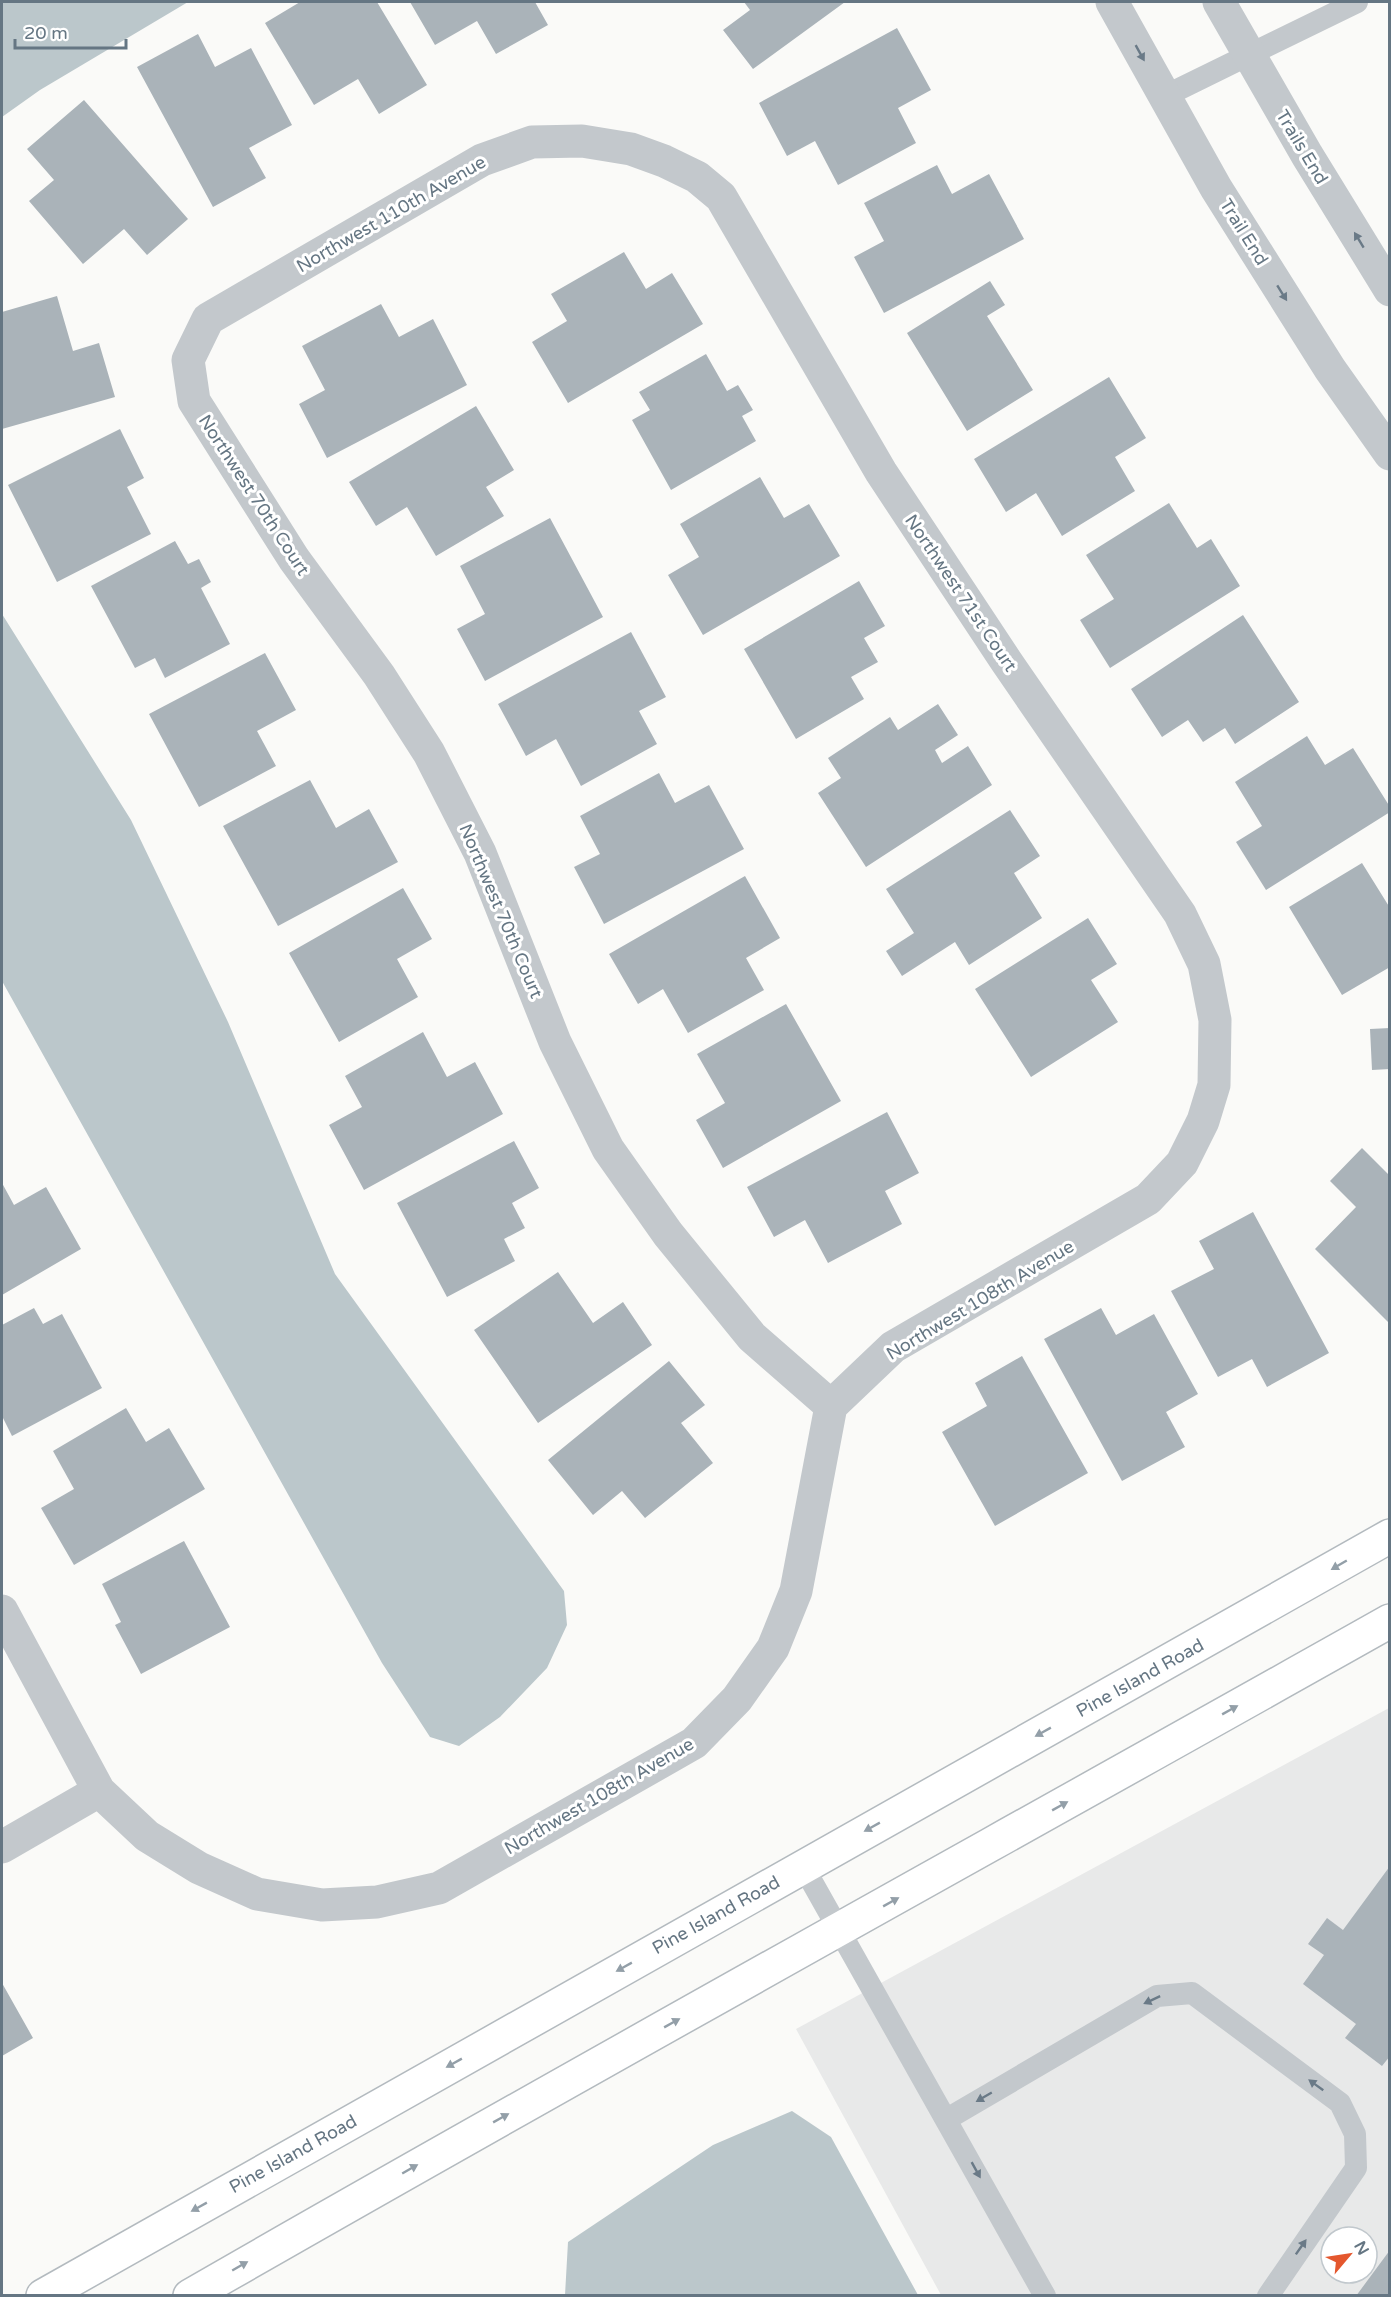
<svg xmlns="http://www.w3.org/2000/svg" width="1391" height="2297" font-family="'Varela Round',sans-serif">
  <rect width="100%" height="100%" fill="#fafaf8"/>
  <!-- built -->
  <path fill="#e8e9e9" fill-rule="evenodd" d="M1389,1708V2295H941L796,2029ZM1331,2237H1367V2273H1331Z"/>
  <!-- water -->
  <path fill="#bbc7cb" d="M2,2H188L40,90L2,117Z
    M2,614L131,820L228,1022L335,1274L564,1591L567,1625L547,1668L500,1717L459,1746L430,1737L382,1663L2,981Z
    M792,2111L831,2137L918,2295H565L568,2242L713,2145Z"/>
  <!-- building -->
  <path fill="#aab3b9" d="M300,2H377L427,85L379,114L358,79L314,105L265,23Z
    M410,2H535L548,25L496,54L477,21L435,45Z
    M744,2H845L753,69L723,30L750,10Z
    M897,28L931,90L898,108L916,143L838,185L815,141L787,156L759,103Z
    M198,34L215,67L251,48L292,125L249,148L266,178L213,207L137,67Z
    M84,100L188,219L147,255L124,229L83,264L29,201L54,180L27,149Z
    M937,165L952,194L989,174L1024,239L884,313L854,257L884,241L864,203Z
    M624,252L646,289L672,273L703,324L568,403L532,342L567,321L551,294Z
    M990,281L1005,305L987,316L1033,390L967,431L907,333Z
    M57,296L73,351L99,343L115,397L2,429V312Z
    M381,304L399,337L433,319L467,385L327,458L299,404L325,390L302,346Z
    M706,354L727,391L738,385L753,410L742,416L756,441L671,490L632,420L650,410L639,392Z
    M1109,377L1146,438L1115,457L1135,491L1062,536L1036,493L1006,512L974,459Z
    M476,406L514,470L486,487L504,516L436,556L407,507L376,526L349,482Z
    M120,429L144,478L127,487L151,534L57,582L8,485Z
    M760,477L784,518L809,504L840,556L703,635L668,575L699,557L680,524Z
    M1169,503L1197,548L1211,539L1240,586L1110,668L1080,620L1114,599L1086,555Z
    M550,518L603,617L485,681L457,629L485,614L460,566Z
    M175,541L188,564L199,559L211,582L201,588L230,644L165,678L155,658L135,668L91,586Z
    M859,581L885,626L864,638L878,662L851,677L864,699L796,739L744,649Z
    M1243,615L1299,702L1235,744L1225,728L1203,742L1188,720L1162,737L1131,689Z
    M631,632L666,697L639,711L657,744L581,786L556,739L526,756L498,704Z
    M265,653L296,710L257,731L276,766L199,807L149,714Z
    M938,704L958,735L935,750L942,763L968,746L992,785L866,867L818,793L841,778L828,758L890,717L898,730Z
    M1307,736L1325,765L1353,748L1390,807V812L1266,890L1236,842L1262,826L1235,782Z
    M659,773L675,803L709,785L744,849L604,924L574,867L600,854L580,816Z
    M310,780L336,828L369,809L398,862L278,926L223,826Z
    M1010,810L1040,856L1014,873L1042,918L969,965L955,942L902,976L886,951L914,933L886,889Z
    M1362,863L1390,908V967L1342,995L1289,907Z
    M745,876L780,938L746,958L764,990L688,1033L663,989L638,1004L609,954Z
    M403,888L432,939L397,959L418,997L339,1042L289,953Z
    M1088,918L1117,964L1091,980L1118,1022L1031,1077L975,989Z
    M786,1004L841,1101L723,1168L696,1120L725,1103L697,1054Z
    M1390,1028V1069L1372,1070L1370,1029Z
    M423,1032L447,1077L475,1062L503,1114L364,1190L329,1125L362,1107L345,1076Z
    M887,1112L919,1173L885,1191L902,1224L828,1263L805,1220L774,1237L747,1187Z
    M514,1141L539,1188L512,1203L525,1228L504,1239L515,1261L447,1297L397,1203Z
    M1362,1148L1390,1176V1320L1388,1322L1315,1249L1356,1207L1330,1181Z
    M2,1183L14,1205L46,1187L81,1249L2,1295Z
    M1253,1212L1329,1353L1267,1387L1252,1359L1218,1377L1171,1291L1214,1269L1199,1241Z
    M558,1272L593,1323L623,1302L652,1345L538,1423L474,1330Z
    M34,1308L43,1324L62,1314L102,1388L12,1436L2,1416V1325Z
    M1101,1308L1116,1335L1154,1314L1198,1394L1166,1412L1185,1447L1122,1481L1044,1339Z
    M1022,1356L1088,1473L995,1526L942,1432L987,1406L975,1383Z
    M669,1361L705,1405L681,1423L713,1463L645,1518L622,1491L593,1515L548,1460Z
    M126,1408L146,1442L169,1428L205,1489L74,1565L41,1508L74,1489L53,1451Z
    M184,1541L230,1627L141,1674L115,1625L121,1622L102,1584Z
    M1390,1866V2056L1382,2066L1345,2038L1356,2024L1303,1984L1324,1955L1308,1944L1327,1918L1343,1930Z
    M2,1983L33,2038L2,2056Z
    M1390,2250V2296H1356Z"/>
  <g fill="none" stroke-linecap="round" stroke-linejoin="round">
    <defs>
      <path id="secondary" d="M43,2296L1390,1536
        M190,2296C588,2067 990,1846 1390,1621"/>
    </defs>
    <!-- secondary casing -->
    <use href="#secondary" stroke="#b3babf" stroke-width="36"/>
    <!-- service -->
    <path stroke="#c3c8cc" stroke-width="22" d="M1165,96L1357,2
      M803,1866L1045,2296
      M947,2119L1157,1996L1192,1993L1340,2103L1355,2134L1356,2168L1268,2296"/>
    <!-- minor -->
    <path stroke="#c3c8cc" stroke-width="33" d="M2,1611L99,1791L147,1836L199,1868L257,1894L322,1905L377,1902L439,1888L694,1743L737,1699L773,1648L796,1591L831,1406L893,1347L1148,1199L1182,1163L1203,1121L1214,1085L1215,1020L1204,964L1180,914L1006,661L881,472L721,197L697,177L664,161L631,149L582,141L532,142L482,160L208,319L188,360L194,401L294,559L379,675L429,753L480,853L555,1042L608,1149L668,1234L752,1337L831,1406
      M2,1847L99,1791"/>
    <!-- tertiary -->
    <path stroke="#c3c8cc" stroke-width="33" d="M1112,2L1216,188L1330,369L1390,454
      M1219,2L1307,155L1390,290"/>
    <!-- secondary -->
    <use href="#secondary" stroke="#fff" stroke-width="33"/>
  </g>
  <!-- one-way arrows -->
  <defs><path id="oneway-solid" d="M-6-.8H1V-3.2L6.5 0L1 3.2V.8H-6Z" transform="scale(1.5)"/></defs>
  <g fill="#6a7a87">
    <use href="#oneway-solid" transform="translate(1140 53) rotate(61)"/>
    <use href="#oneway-solid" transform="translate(1359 240) rotate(-121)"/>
    <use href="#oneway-solid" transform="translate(1282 293) rotate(58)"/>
    <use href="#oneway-solid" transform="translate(1152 2000) rotate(155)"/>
    <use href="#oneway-solid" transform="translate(1316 2085) rotate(-144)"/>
    <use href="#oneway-solid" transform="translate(984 2097) rotate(150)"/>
    <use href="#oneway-solid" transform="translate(976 2170) rotate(61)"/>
    <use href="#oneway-solid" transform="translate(1301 2247) rotate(-55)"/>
  </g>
  <g fill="#939fa8">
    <use href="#oneway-solid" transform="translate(1339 1565) rotate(150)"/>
    <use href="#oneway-solid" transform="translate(1230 1710) rotate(-29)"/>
    <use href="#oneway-solid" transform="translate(1043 1732) rotate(151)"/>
    <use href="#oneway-solid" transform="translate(1060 1806) rotate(-29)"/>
    <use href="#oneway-solid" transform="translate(872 1827) rotate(151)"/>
    <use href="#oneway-solid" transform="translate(891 1902) rotate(-29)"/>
    <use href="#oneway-solid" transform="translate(624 1967) rotate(151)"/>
    <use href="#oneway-solid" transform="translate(672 2023) rotate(-29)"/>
    <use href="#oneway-solid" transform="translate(454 2063) rotate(151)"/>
    <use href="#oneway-solid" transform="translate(501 2118) rotate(-29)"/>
    <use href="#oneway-solid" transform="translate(410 2169) rotate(-30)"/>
    <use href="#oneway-solid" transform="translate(199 2207) rotate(151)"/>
    <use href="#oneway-solid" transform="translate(240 2266) rotate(-30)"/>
  </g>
  <g text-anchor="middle" stroke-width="6" stroke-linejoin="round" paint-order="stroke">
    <!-- street labels -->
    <g font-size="18" fill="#657683" stroke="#fff">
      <text transform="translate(1302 147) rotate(59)" y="6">Trails End</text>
      <text transform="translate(391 214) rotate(-30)" y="6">Northwest 110th Avenue</text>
      <text transform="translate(1244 232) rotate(58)" y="6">Trail End</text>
      <text transform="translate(254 495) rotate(57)" y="6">Northwest 70th Court</text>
      <text transform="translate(961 593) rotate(56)" y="6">Northwest 71st Court</text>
      <text transform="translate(501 911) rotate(67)" y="6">Northwest 70th Court</text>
      <text transform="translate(980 1300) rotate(-31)" y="6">Northwest 108th Avenue</text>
      <text transform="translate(1140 1678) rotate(-29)" y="6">Pine Island Road</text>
      <text transform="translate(599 1796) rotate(-30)" y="6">Northwest 108th Avenue</text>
      <text transform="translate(716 1915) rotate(-29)" y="6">Pine Island Road</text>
      <text transform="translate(293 2154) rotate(-29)" y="6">Pine Island Road</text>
    </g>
  </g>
  <!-- border -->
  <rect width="1391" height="2297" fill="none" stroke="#657683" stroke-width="6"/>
  <!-- north arrow -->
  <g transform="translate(1349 2255) rotate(61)"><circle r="28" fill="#ffffff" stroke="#c1c8cd" stroke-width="1.5"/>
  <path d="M0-4.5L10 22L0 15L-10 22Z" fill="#e4572e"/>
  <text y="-9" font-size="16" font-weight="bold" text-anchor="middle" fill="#657683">N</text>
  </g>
  <!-- scale -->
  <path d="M15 39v9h111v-9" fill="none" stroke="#657683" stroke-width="3"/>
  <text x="24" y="39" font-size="18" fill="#657683" stroke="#ffffff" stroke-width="4.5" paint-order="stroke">20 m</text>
</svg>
